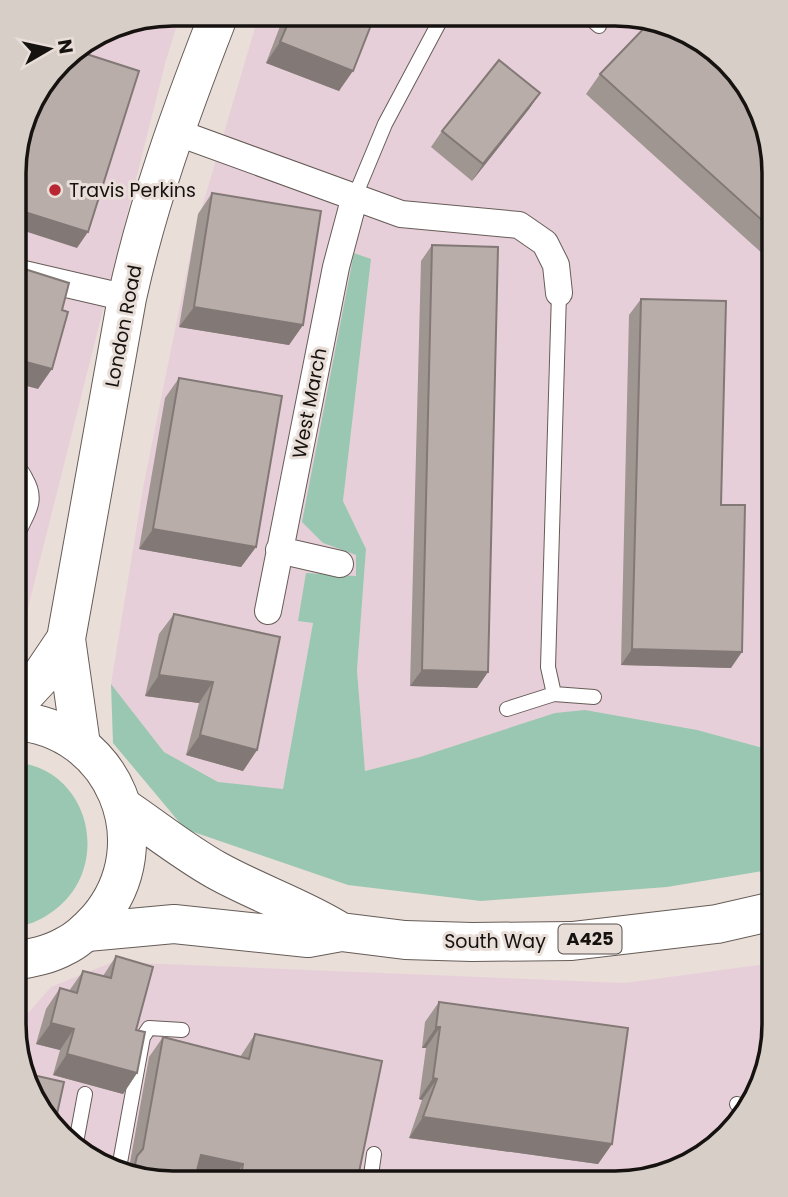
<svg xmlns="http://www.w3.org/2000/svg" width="788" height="1197" font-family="Poppins,sans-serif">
  <rect width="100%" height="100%" fill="#e9ded8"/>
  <!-- industrial -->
  <path fill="#e7cfd9" d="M645,17L712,47L774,173V751L697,730L420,757L365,771L357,670L366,549L343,501L371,260L355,253L303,522L323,543L356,555V577L307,574L298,621L313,623L283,790L218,782L164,752L111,684L143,488L195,231L257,21Z
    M178,22L166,60L15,659V152L69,53L122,23Z
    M113,962L625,983L774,963V1034L741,1120L676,1171L615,1183L152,1182L77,1150L26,1085L15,1028L51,987Z"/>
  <!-- green -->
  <path fill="#9ac7b1" d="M354,253L371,259L343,501L366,549L357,670L365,771L420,757L555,713L585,710L697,730L774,751V869L667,887L481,901L348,885L185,829L113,743L111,684L164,752L218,782L283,789L313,623L298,621L306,573L356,576V555L323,543L302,522Z
    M14,762C93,768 114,873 49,914C39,921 27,926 14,926Z"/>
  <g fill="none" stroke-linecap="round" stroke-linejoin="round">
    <defs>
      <path id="lane" d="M590,18L599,26
        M355,196L385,124L441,19
        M15,544C20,519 42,506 26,479C23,473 22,470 15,467
        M554,694L548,667L559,293
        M507,709L554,694L594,697
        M737,1104L745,1110
        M75,1148L85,1094
        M119,1168L143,1037L149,1028L182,1030
        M370,1182L374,1154"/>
      <path id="street" d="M173,131L401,214L519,225L545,243L556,265L559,293
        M15,272L127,298
        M279,550L340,564
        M268,611L336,267L355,196"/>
      <path id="secondary" d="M15,705L39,679L66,639
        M81,745L66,639L127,298C148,202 181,112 216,22"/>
      <path id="primary" d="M123,807C154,828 184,852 216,870C257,893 301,907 341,932
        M87,932L174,924L308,938L341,932L405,940L472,942L572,941L717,924L774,911"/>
      <path id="highway" d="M14,961C32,958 49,955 65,946C78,940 88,930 98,919C162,844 114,727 14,721"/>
    </defs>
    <!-- lane casing -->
    <use href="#lane" stroke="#665c57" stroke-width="16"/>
    <!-- street casing -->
    <use href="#street" stroke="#665c57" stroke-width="28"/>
    <!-- secondary casing -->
    <use href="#secondary" stroke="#665c57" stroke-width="40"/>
    <!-- primary casing -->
    <use href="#primary" stroke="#665c57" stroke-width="40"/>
    <!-- highway casing -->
    <use href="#highway" stroke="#665c57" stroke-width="40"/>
    <!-- lane -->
    <use href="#lane" stroke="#fff" stroke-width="14"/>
    <!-- street -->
    <use href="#street" stroke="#fff" stroke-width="26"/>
    <!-- secondary -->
    <use href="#secondary" stroke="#fff" stroke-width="38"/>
    <!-- primary -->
    <use href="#primary" stroke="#fff" stroke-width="38"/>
    <!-- highway -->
    <use href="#highway" stroke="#fff" stroke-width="38"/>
  </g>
  <!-- wall -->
  <path fill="#9f9591" d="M373,20L339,91L266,63L282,21Z
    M600,74L774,173V264L586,94Z
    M540,93L529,109L472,181L431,147L442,131Z
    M212,193L303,325L289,345L179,327L198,214Z
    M432,245L488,672L477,688L410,686L421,261Z
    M641,299L721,505L731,668L621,665L629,315Z
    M179,378L256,547L241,567L139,549L165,398Z
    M174,614L257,750L243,771L186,755L199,703L145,696L159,634Z
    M116,956L136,1030L137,1073L123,1094L53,1075L60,1050L36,1044L46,1009L60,988L69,991L83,971L103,976Z
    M439,1002L612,1144L598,1164L409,1138L422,1100L419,1099L426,1048H422L425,1022Z
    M255,1034L357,1182H216L195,1177L152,1182L127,1171L129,1168L149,1057L163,1037L240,1057Z"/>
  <!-- shaded-wall -->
  <path fill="#827976" d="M280,42L353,71L339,91L266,63Z
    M540,93L529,109L472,181L483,164Z
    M15,209L88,232L77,248L15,228Z
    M194,307L303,325L289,345L179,327Z
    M15,359L52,369L38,389L15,383Z
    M153,529L256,547L241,567L139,549Z
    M632,649L742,652L731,668L621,665Z
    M422,670L488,672L477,688L410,686Z
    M159,675L213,682L199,703L145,696Z
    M200,735L257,750L243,771L186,755Z
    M51,1023L74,1029L60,1050L36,1044Z
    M436,1027H440L426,1048H422Z
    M67,1054L137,1073L123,1094L53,1075Z
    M433,1078L437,1079L422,1100L419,1099Z
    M423,1117L612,1144L598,1164L409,1138Z
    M201,1155L243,1164L231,1182H216L187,1176Z
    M132,1173H133L167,1182H152Z"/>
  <!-- building -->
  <path fill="#b9ada9" stroke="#827976" stroke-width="2" d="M373,20L353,71L280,42L289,21Z
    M652,20L712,47L762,112L774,173V231L600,74Z
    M74,50L139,71L88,232L15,209V152L35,94L69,53Z
    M499,60L540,93L483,164L442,131Z
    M212,193L321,211L303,325L194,307Z
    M432,245L498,247L488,672L422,670Z
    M15,266L69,283L62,310L68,312L52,369L15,359Z
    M641,299L726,301L721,505H745L742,652L632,649Z
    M179,378L282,396L256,547L153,529Z
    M174,614L280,637L257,750L200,735L213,682L159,675Z
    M116,956L153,967L136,1030L145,1032L137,1073L67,1054L74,1029L51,1023L60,988L77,993L83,971L111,978Z
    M439,1002L628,1028L612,1144L423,1117L437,1079L433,1078L440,1027H436Z
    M255,1034L382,1061L357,1182H240L243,1164L201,1155L194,1182H167L133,1173L137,1156L143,1149L163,1037L249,1059Z
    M24,1073L64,1082L55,1123L26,1085Z"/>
  <!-- markers -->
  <circle fill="#b82732" stroke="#e9ded8" stroke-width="2.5" cx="55" cy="190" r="7"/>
  <g text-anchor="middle" stroke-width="6" stroke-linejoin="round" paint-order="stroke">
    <!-- shield labels -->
    <rect fill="#e9ded8" stroke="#554f4c" stroke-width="2" x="558.5" y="924.5" width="63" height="29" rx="5"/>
    <g font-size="18" font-weight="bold" fill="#161210">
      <text x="590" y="945">A425</text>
    </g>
    <!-- poi labels -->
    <g font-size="19" fill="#161210" stroke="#e9ded8" text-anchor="start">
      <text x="69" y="197">Travis Perkins</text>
    </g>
    <!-- street labels -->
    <g font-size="19" fill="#161210" stroke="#e9ded8">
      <text transform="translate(123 326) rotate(-79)" y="7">London Road</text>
      <text transform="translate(309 403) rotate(-79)" y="7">West March</text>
      <text x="495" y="948">South Way</text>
    </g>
  </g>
  <!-- crop -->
  <path d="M0 0H788V1197H0ZM173 26H615A147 147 0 0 1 762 173V1024A147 147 0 0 1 615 1171H173A147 147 0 0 1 26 1024V173A147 147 0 0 1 173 26Z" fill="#d8cec8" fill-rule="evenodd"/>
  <path fill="none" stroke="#161210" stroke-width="3.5" d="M173 26H615A147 147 0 0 1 762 173V1024A147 147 0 0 1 615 1171H173A147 147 0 0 1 26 1024V173A147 147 0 0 1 173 26Z"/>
  <!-- north arrow -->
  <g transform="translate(49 49) rotate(81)" stroke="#e9ded8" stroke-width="5" paint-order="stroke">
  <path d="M0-5L12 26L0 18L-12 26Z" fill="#161210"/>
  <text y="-10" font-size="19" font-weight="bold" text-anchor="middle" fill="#161210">N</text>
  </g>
</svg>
